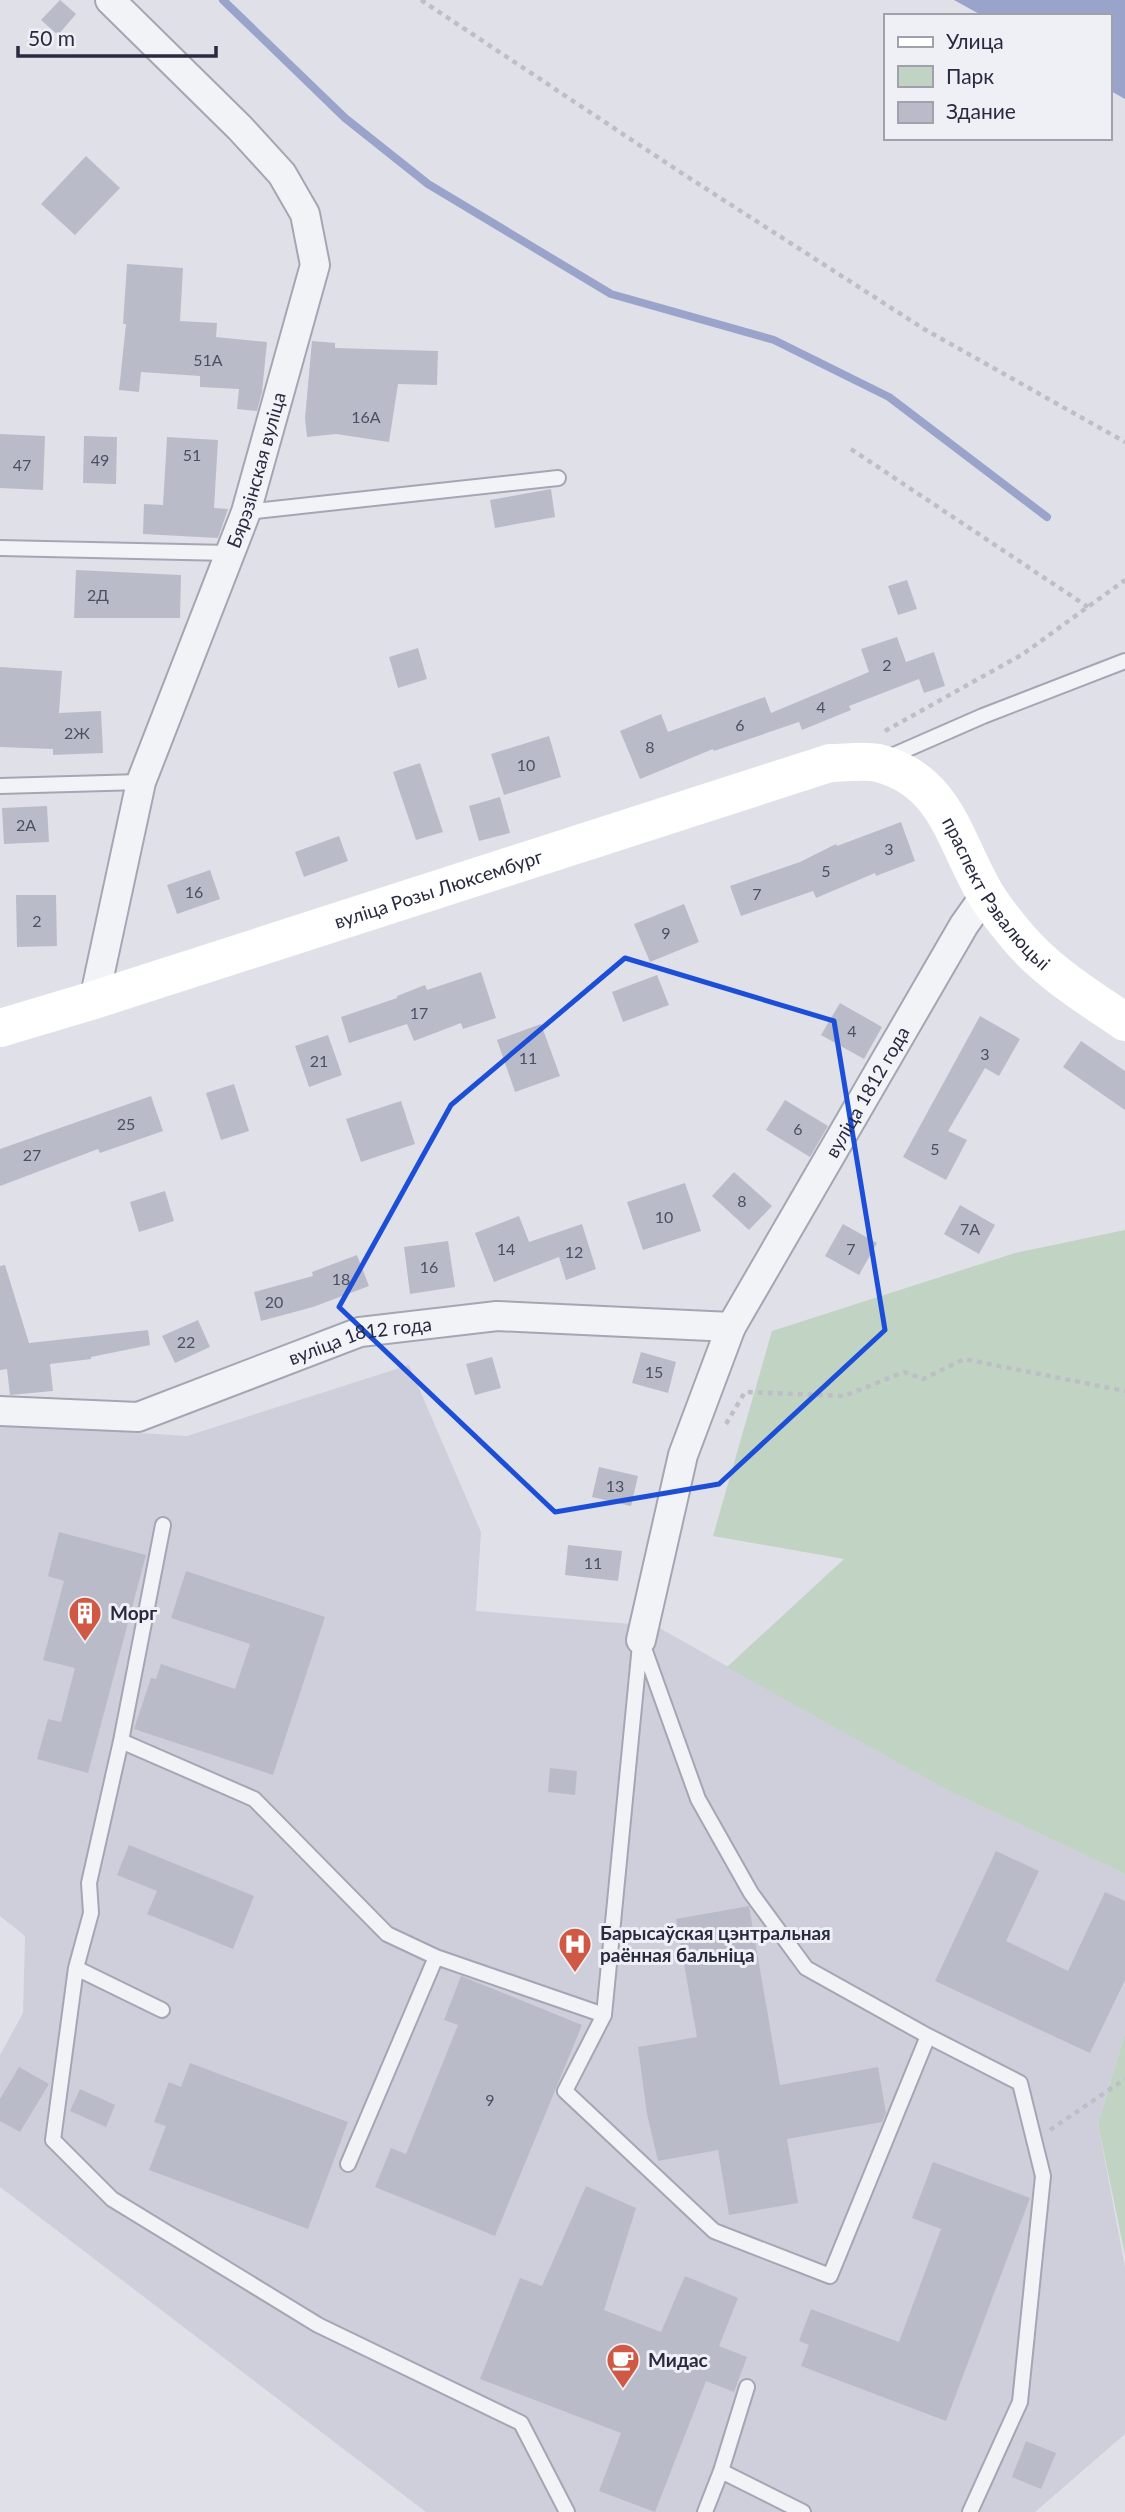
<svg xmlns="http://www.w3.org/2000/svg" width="1125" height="2512" font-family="Lato,sans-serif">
  <rect width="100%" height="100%" fill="#e0e0e9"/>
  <!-- built -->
  <path fill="#cecfdb" d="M409,1365L481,1532L476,1611L656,1626L943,1788L1125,1874V2033L1098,2124L1125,2267V2434L1035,2512H426L0,2187V2055L23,2013L25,1936L0,1916V1424L187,1436Z"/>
  <!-- green -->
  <path fill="#c1d3c2" d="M1125,1230V1874L943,1788L727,1667L844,1559L713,1536L772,1331L1015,1253Z
    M1125,2033V2255L1098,2124Z"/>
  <!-- water -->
  <path fill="#9aa3c9" d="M954,0H1125V99L1109,90V16H983Z"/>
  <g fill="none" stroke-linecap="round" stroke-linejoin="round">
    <!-- stream -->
    <path stroke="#9aa3c9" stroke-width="8" d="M223,0L345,118L428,184L611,294L774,340L889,397L1047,517"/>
  </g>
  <!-- building -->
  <path fill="#babbc9" d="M60,0L76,14L58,35L41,20Z
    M86,156L120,188L75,235L41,204Z
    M127,264L183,268L180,321L217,323L216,337L267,342L262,392L257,411L237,409L239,389L200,387V376L141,372L139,392L119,390L126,324H123Z
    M312,341L335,343V348L438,351L437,385L398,384L389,442L336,434L307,437L305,418Z
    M0,434L45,436L43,490L0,488Z
    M84,436L117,437L116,484L83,483Z
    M167,437L218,440L214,508L228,509L218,538L143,534L144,504L163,505Z
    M551,489L555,517L495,528L490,500Z
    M76,570L181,575L180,618H74Z
    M907,580L917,609L898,615L888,586Z
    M897,637L906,662L934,652L945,686L924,693L919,679L849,706L851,710L802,730L799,722L714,751L713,749L640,779L620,731L661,714L668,732L765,697L771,713L869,672L861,649Z
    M418,648L427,679L398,688L389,657Z
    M0,667L62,671L59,713L101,711L103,753L53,755V749L0,747Z
    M549,736L561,777L504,795L491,754Z
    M420,763L443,832L416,840L393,772Z
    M500,797L510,833L479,841L469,806Z
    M47,806L49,842L4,844L2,808Z
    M901,822L915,861L876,876L875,873L816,898L813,891L741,916L730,886L800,862L836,844L837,846Z
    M339,836L348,861L304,877L295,852Z
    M210,870L220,899L177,914L167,885Z
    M16,895H56L57,946L17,947Z
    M684,904L699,942L650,962L634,924Z
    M481,972L496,1018L463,1029L461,1023L414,1041L407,1024L349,1043L341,1017L397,998V996L425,985L427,990Z
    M657,975L669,1005L623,1022L612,992Z
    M840,1003L882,1027L864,1059L821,1035Z
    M980,1016L1020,1039L999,1076L985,1068L948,1131L967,1140L946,1180L903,1157Z
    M541,1024L560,1076L515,1092L497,1040Z
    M328,1035L342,1075L309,1087L295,1046Z
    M1081,1041L1125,1071V1110L1063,1067Z
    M234,1084L249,1131L221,1140L206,1093Z
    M151,1096L163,1131L100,1153L98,1149L0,1186V1149Z
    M785,1100L828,1126L810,1157L766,1130Z
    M401,1101L415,1144L361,1162L346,1119Z
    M734,1172L772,1206L749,1230L712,1196Z
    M685,1183L701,1231L643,1250L627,1202Z
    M165,1191L174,1221L139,1232L130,1202Z
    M960,1205L995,1225L979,1254L944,1234Z
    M519,1216L529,1242L582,1224L596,1269L566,1280L559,1257L494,1282L475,1233Z
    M843,1224L877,1243L859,1275L825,1256Z
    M448,1241L455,1287L410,1294L404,1247Z
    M357,1255L369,1286L313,1307L261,1321L254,1292L313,1276L312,1272Z
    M5,1265L29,1343L148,1330L150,1345L91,1357V1359L50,1364L53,1391L10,1395L7,1369L0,1370V1266Z
    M198,1320L210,1347L175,1363L162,1336Z
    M641,1352L676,1362L668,1393L632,1383Z
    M492,1357L501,1388L475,1395L466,1364Z
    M599,1467L638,1476L631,1506L592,1497Z
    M59,1532L146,1555L88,1773L37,1759L48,1719L61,1722L75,1668L43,1660L64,1581L48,1576Z
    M568,1545L622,1551L618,1581L565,1575Z
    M186,1571L325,1617L273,1775L134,1729L151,1678L156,1679L161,1664L235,1689L250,1644L171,1618Z
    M550,1768L577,1771L575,1795L548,1792Z
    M129,1845L254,1896L233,1949L147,1914L157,1891L117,1875Z
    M996,1851L1039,1871L1006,1941L1068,1971L1105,1892L1125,1901V1980L1090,2053L935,1981Z
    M749,1906L780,2085L878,2067L886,2113L882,2122L787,2139L798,2203L729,2215L718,2150L658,2161L647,2114L638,2047L697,2037L676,1919Z
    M461,1976L582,2025L495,2236L375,2187L391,2148L406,2154L458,2025L444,2020Z
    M190,2063L348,2122L308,2229L149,2170L166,2126L154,2122L169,2082L181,2087Z
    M19,2067L49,2084L20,2132L0,2121V2099Z
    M80,2089L115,2105L106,2127L70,2111Z
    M933,2162L1030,2198L946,2421L801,2366L809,2345L799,2341L811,2309L899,2342L941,2229L912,2218Z
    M586,2186L636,2208L604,2310L661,2332L685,2276L738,2298L719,2346L747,2357L734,2392L706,2381L655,2512L599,2491L621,2433L480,2379L520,2278L542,2286Z
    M1026,2441L1056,2453L1041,2489L1012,2477Z"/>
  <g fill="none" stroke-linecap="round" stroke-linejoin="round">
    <defs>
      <path id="service" d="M246,512L558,478
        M0,548L229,553
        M887,758L983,716L1125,661
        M0,786L141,782
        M163,1525L121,1741L254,1799L387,1934L436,1957L604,2015
        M641,1640L698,1799L751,1893L806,1968L928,2036L1020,2083L1043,2176L1020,2402L970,2512
        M640,1645L604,2015L565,2091L714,2231L830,2276L928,2036
        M121,1741L89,1883L91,1913L76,1968L53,2140L112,2199L318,2325L521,2423L567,2512
        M76,1968L162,2010
        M348,2164L436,1957
        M747,2387L721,2471L803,2512
        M705,2512L721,2471"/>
      <g id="minor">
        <path id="s1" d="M94,1000L141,782L246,512L315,265L305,214L282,174L240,128L110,0"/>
        <path id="s2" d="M0,1411L138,1417L360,1332L497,1316L731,1327"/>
        <path id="s3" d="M641,1640L683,1455L731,1327L964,925L986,894"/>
      </g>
    </defs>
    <!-- service casing -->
    <use href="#service" stroke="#a5a6b3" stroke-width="18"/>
    <!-- minor casing -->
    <use href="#minor" stroke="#a5a6b3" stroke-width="32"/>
    <!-- path -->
    <path stroke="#bdbfc7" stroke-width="4.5" stroke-dasharray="5 5" stroke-linecap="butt" d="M421,0L680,172L924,329L1125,442
      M851,449L1088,607
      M885,731L1023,654L1125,580
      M726,1424L745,1392L844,1396L904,1372L923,1379L964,1359L1125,1391
      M1050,2130L1125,2079"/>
    <!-- service -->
    <use href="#service" stroke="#f2f3f7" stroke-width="14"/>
    <!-- minor -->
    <use href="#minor" stroke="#f2f3f7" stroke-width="28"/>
    <!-- secondary -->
    <path stroke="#fff" stroke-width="38" id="s4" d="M0,1028L94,1000L830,763C845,763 863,760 878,763C946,780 954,840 985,893C994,908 1006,923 1017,936C1047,972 1087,996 1125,1022"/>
  </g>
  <!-- marked area -->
  <path fill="none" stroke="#1d4ed8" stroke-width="5" stroke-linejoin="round" d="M625,958L834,1021L885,1330L719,1484L555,1512L339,1307L451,1105Z"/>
  <!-- icons -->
  <defs>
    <symbol id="building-pin" viewBox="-11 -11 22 30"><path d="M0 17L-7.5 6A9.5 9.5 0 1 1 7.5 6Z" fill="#cf5944" stroke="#eff0f6"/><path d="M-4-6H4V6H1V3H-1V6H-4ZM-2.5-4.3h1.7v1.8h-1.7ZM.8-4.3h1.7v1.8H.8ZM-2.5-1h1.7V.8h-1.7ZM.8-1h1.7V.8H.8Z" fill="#fff"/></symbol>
    <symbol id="hospital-pin" viewBox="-11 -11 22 30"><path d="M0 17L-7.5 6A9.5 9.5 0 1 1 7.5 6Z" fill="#cf5944" stroke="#eff0f6"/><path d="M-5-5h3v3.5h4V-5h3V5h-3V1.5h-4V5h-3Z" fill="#fff"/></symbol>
    <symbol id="cafe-pin" viewBox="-11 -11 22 30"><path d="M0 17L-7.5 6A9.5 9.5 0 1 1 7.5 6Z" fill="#cf5944" stroke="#eff0f6"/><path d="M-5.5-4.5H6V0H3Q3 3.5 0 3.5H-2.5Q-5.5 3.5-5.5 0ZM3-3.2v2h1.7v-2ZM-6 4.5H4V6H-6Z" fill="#fff"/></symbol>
  </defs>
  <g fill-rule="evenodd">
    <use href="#building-pin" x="66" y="1594" width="38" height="52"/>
    <use href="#hospital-pin" x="556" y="1925" width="38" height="52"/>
    <use href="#cafe-pin" x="604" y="2341" width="38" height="52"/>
  </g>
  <g text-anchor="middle" stroke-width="6" stroke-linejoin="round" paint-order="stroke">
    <!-- number labels -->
    <g font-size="16" fill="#4c4e62">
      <text x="208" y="366">51А</text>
      <text x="366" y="423">16А</text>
      <text x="192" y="461">51</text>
      <text x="100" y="466">49</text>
      <text x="22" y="471">47</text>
      <text x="98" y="601">2Д</text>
      <text x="887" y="671">2</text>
      <text x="821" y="713">4</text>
      <text x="740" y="731">6</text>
      <text x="77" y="739">2Ж</text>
      <text x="650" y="753">8</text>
      <text x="526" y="771">10</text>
      <text x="26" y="831">2А</text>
      <text x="889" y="855">3</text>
      <text x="826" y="877">5</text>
      <text x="194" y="898">16</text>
      <text x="757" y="900">7</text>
      <text x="37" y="927">2</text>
      <text x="666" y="939">9</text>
      <text x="419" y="1019">17</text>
      <text x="852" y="1037">4</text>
      <text x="985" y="1060">3</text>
      <text x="528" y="1064">11</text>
      <text x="319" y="1067">21</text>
      <text x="126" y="1130">25</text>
      <text x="798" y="1135">6</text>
      <text x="935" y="1155">5</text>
      <text x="32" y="1161">27</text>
      <text x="742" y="1207">8</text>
      <text x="664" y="1223">10</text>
      <text x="970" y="1235">7А</text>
      <text x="506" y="1255">14</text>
      <text x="851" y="1255">7</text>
      <text x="574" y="1258">12</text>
      <text x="429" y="1273">16</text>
      <text x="341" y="1285">18</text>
      <text x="274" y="1308">20</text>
      <text x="186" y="1348">22</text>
      <text x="654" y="1378">15</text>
      <text x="615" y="1492">13</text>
      <text x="593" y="1569">11</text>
      <text x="490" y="2106">9</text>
    </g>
    <!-- street labels -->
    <g font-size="19" fill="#282a40" stroke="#eff0f6">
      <text dy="7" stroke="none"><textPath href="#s1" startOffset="556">Бярэзінская вуліца</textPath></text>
      <text dy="7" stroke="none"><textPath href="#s4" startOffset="460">вуліца Розы Люксембург</textPath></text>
      <text dy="7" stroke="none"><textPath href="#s4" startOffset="1101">праспект Рэвалюцыі</textPath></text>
      <text dy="7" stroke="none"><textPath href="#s3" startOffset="598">вуліца 1812 года</textPath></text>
      <text dy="7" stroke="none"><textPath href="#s2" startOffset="374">вуліца 1812 года</textPath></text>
    </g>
    <!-- poi labels -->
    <g font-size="19" font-weight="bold" fill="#282a40" stroke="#eff0f6" text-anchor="start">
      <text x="110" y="1620">Морг</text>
      <text x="600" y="1940">Барысаўская цэнтральная<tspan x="600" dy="22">раённая бальніца</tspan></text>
      <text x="648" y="2367">Мидас</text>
    </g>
  </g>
  <!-- legend -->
  <rect x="884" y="14" width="228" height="126" fill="#eff0f6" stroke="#9fa1ad" stroke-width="2"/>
  <rect x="898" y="37" width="35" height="10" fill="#ffffff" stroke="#9fa1ad" stroke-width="2"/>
  <text x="946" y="49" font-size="21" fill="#282a40">Улица</text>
  <rect x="898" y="66" width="35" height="21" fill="#c1d3c2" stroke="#9fa1ad" stroke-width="2"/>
  <text x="946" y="84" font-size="21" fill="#282a40">Парк</text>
  <rect x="898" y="102" width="35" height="21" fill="#babbc9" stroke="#9fa1ad" stroke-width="2"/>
  <text x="946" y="119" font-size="21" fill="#282a40">Здание</text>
  <!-- scale -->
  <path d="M18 46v10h198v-10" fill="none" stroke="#282a40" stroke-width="3.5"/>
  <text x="28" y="46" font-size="21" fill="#282a40" stroke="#eff0f6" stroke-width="5" paint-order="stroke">50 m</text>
</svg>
